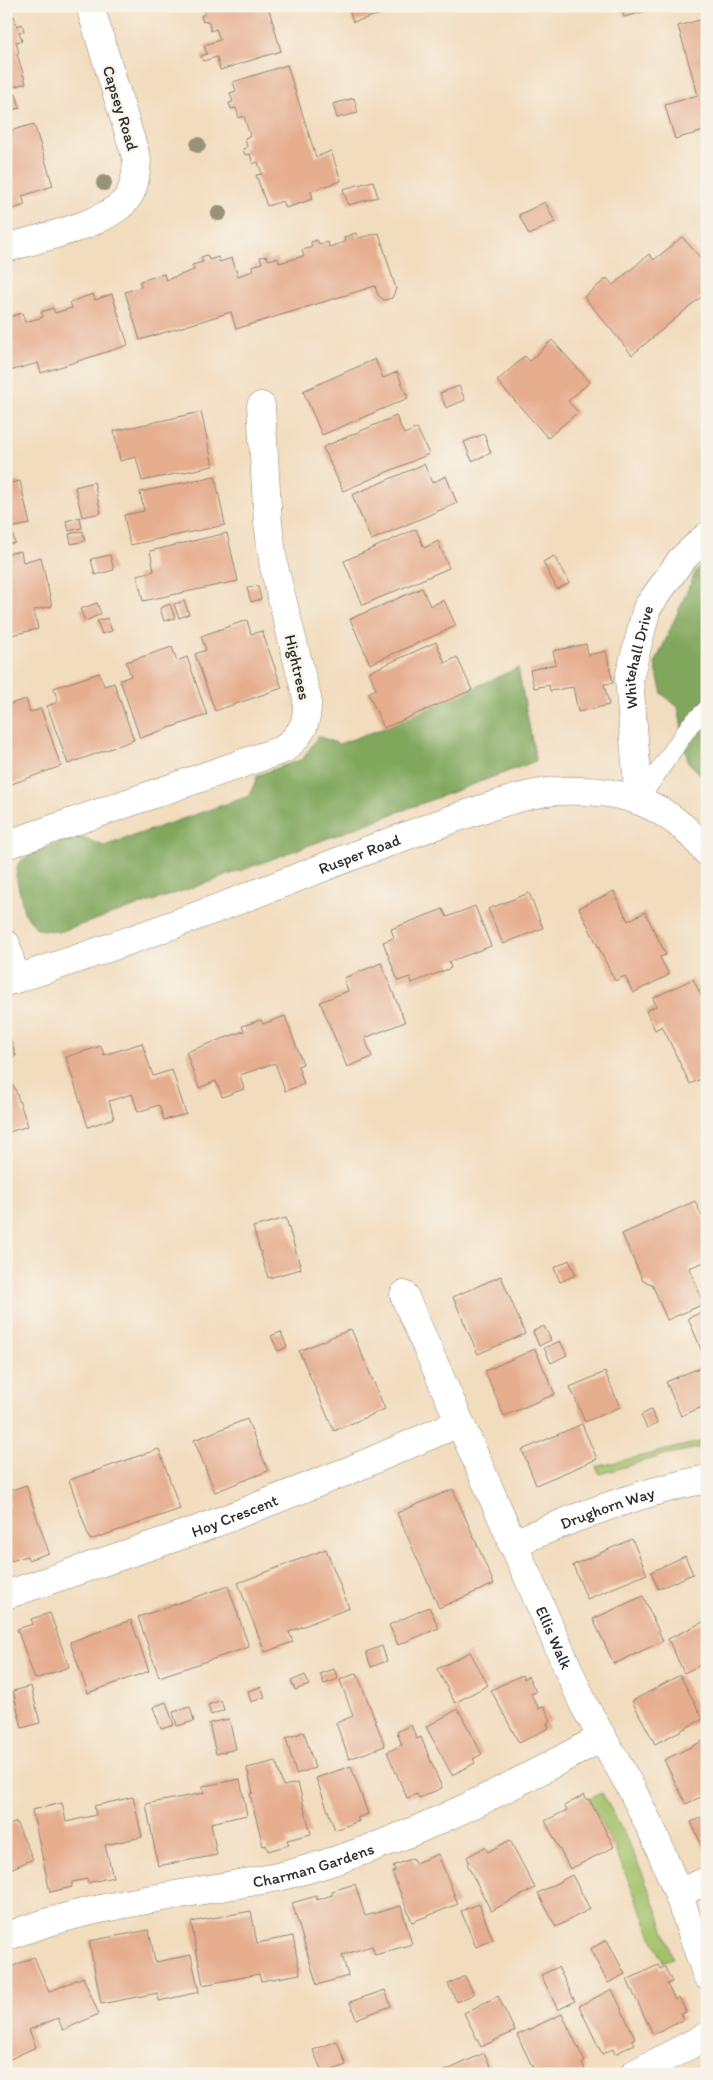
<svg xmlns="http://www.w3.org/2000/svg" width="713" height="2080" font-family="Itim,sans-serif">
  <rect width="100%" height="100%" fill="#f7f3e8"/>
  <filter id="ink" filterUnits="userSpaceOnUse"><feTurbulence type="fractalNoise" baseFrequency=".02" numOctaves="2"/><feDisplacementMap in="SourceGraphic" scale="10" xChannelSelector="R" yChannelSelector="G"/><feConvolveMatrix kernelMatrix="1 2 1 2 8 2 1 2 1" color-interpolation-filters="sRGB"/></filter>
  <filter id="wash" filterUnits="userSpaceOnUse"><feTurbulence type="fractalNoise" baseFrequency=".0096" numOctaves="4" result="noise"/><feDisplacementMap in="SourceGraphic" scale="20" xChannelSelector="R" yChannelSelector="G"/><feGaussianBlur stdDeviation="1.12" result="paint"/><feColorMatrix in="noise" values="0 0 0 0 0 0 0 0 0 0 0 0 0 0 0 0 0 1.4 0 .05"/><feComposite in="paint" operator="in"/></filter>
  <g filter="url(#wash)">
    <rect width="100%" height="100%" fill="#f2dcbe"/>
    <!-- green -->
    <path fill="#a2c169" stroke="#66764a" d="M707,1440V1446L664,1455L600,1474L596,1467Z
      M602,1793C632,1845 656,1900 673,1958L663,1962L614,1847L589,1799Z"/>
    <!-- forest -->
    <path fill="#81a75d" stroke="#566944" d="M707,559V781L688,762L678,707L662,694L655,664L696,571Z
      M518,668L536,761L210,882L59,932L37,929L24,912L16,876L18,864L31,853L79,836L104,846L249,796L258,775L303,759L318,736L339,744L384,728Z"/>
    <g id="blocks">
      <!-- building -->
      <path fill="#e6ad8f" d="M203,6H268L281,51L220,70L217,57L203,61L201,56L207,54L204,45L220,40L216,29L211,31L208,21L203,22L201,16L205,14Z
        M348,6H383L385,13L353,22Z
        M621,6H660L661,7L624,17Z
        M6,13L8,17L14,16L17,26L22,24L24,31L19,32L22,41L16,42L19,53L17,54L26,83L6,89Z
        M707,18V130L675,139L665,105L698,95L678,26Z
        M287,65L316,157L331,151L341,181L311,191L313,199L286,208L283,201L267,206L256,175L262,174L258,162L253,164L250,154L245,155L243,149L247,147L245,138L250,136L244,116L239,118L236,108L231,109L229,103L233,102L230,93L236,91L233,82Z
        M16,94L20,108L6,112V97Z
        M354,98L358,113L337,118L333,104Z
        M34,124L53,186L22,196L25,205L13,209L12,203L6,204V132Z
        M373,181L378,197L348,205L343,189Z
        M545,202L555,222L529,235L519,215Z
        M356,233L358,238L379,233L396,289L392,298L384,300L378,295L375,286L236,329L231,312L140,340L125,292L141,287L140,281L164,274L166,280L194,270L192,265L203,262L201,257L207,255L209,260L218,257L219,262L232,258L238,276L253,271L252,266L262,263L260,257L267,256L268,260L278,258L279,263L304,256L302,250L312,247L311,242L317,240L319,244L328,242L329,247L345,242L344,237Z
        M682,237L707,265V292L632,355L584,297L607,278L613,285L649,254L654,260Z
        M93,294L95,300L112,294L128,345L41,373L38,363L6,372V318L22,313L25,322L43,317L41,312L53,308L55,313L72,308L70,302Z
        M552,340L590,382L568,401L578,412L548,438L497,381L525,356L530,361Z
        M375,359L383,378L397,372L408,398L322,435L303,391Z
        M459,386L465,400L446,408L440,393Z
        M201,412L213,466L142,481L136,457L120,461L114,431Z
        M396,416L404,434L417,428L429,454L343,491L323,447Z
        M484,434L491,453L472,461L464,442Z
        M424,464L432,483L446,476L457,503L371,540L352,495Z
        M215,476L225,525L130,545L124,515L144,511L140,492Z
        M20,481L30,524L11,528L15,543L6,545V484Z
        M94,482L101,513L82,517L75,487Z
        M80,517L82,528L69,531L66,521Z
        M416,529L424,548L438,541L449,568L363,605L344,561Z
        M83,531L85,541L71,544L69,534Z
        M227,533L238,581L143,601L137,575L154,571L150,551Z
        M21,551L23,562L41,557L52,606L34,610L38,629L6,636V554Z
        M110,555L114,570L95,575L91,559Z
        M554,556L569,583L557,589L543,562Z
        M258,586L261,599L251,602L247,588Z
        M422,588L430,606L444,600L456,626L370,664L350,619Z
        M184,601L189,614L179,618L174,604Z
        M97,603L101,614L85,621L80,609Z
        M170,604L175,618L164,621L160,608Z
        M107,618L112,631L102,634L97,621Z
        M247,620L251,634L262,631L282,688L215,711L195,654L206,650L201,636Z
        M436,642L445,663L457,657L472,690L384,728L368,693L376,689L369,672Z
        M586,644L588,655L606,651L613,683L604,684L609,705L578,712L573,687L550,691L549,685L534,688L530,670L556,664L553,651Z
        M172,647L177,661L187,657L207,715L140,738L120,680L131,676L126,662Z
        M99,673L104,686L114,683L134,740L68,764L47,706L58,702L54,688Z
        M26,699L30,712L41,709L61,766L6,786V705Z
        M614,891L628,921L645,912L666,955L660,957L669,975L633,993L625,976L615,981L579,908Z
        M529,893L543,928L503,944L488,909Z
        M475,906L491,946L449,962L451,968L412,983L410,977L398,981L383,942L394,938L391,929L443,909L447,917Z
        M381,963L405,1022L365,1038L372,1057L347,1067L320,1002L348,991L344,978Z
        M693,979L707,1007V1076L690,1084L662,1026L655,1030L646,1011L656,1006L653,998Z
        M285,1016L303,1064L298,1066L304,1084L285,1091L275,1063L240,1075L244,1089L222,1097L216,1081L199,1088L186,1052L244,1031L242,1026L261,1020L263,1024Z
        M8,1032L16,1056L6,1059V1033Z
        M142,1043L153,1076L172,1070L186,1114L164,1120L159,1105L138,1112L132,1094L109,1101L114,1118L88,1127L66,1057L101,1046L104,1055Z
        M14,1086L28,1126L6,1133V1089Z
        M695,1201L707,1227V1261L689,1268L704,1304L667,1320L652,1284L643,1281L622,1234Z
        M286,1218L301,1269L268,1278L253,1227Z
        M569,1260L576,1275L560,1282L554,1268Z
        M501,1276L525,1334L478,1354L453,1297Z
        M707,1310V1363L688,1318Z
        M544,1326L551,1340L539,1346L533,1331Z
        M351,1329L385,1409L334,1431L299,1351Z
        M281,1332L287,1347L278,1351L271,1336Z
        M560,1341L567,1355L551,1363L544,1348Z
        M535,1349L555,1394L504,1416L485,1371Z
        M701,1367L707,1380V1405L681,1416L666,1382Z
        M605,1372L620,1407L585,1422L570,1387Z
        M651,1410L657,1423L647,1428L641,1415Z
        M247,1419L268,1471L215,1492L194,1440Z
        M582,1424L597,1459L536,1485L522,1450Z
        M159,1449L180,1509L90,1540L69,1480Z
        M26,1485L49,1553L28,1560L27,1556L11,1561L6,1547V1507L10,1506L6,1492Z
        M453,1489L494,1584L439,1608L397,1513Z
        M707,1516V1546H706L701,1517Z
        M632,1539L647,1574L587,1599L573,1565Z
        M326,1549L349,1608L289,1632L293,1642L265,1652L238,1583Z
        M685,1556L693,1574L658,1589L651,1572Z
        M228,1586L249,1647L159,1677L138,1617Z
        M643,1596L663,1641L614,1664L593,1619Z
        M429,1607L439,1628L398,1645L389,1625Z
        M50,1613L69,1667L35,1679L17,1629L33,1624L31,1619Z
        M131,1620L149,1671L88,1693L70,1642Z
        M703,1622L707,1631V1662L684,1673L668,1639Z
        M382,1646L387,1661L371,1667L366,1652Z
        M470,1652L488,1685L455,1703L437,1669Z
        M334,1669L338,1679L324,1684L320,1674Z
        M357,1673L385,1746L349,1759L336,1723L353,1716L340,1680Z
        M305,1675L309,1685L295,1690L291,1681Z
        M522,1675L524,1679L528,1676L536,1692L531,1694L539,1709L544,1706L551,1721L547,1723L549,1728L519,1743L491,1690Z
        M680,1675L703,1719L655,1744L632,1701Z
        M31,1686L40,1723L22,1728L13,1691Z
        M261,1687L265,1697L251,1702L248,1691Z
        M221,1700L224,1710L211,1715L208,1705Z
        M166,1702L174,1725L161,1729L153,1707Z
        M190,1707L194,1721L177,1726L173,1712Z
        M458,1709L482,1754L473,1759L475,1763L452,1775L426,1727Z
        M229,1719L236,1749L216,1754L209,1723Z
        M411,1725L417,1739L421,1737L442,1788L419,1798L417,1794L407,1798L387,1752L402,1745L397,1732Z
        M304,1732L315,1768L296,1774L286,1738Z
        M707,1739V1794L686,1804L664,1760Z
        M276,1761L283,1786L298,1783L311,1834L287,1840L289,1845L268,1851L266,1845L263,1846L250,1794L253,1793L247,1768Z
        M351,1766L368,1814L357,1818L359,1821L335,1830L316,1778Z
        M240,1779L247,1815L211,1823L217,1855L158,1866L146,1804L204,1793L203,1786Z
        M584,1795L587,1800L589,1799L614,1847L570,1869L545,1821L567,1810L564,1806Z
        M133,1797L142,1837L105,1845L113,1877L88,1883L87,1879L72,1882V1887L50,1892L32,1810L62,1803L66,1822L96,1815L94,1806Z
        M707,1815V1852L705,1853L691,1822Z
        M16,1822L33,1859L6,1871V1827Z
        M510,1840L535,1888L491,1911L467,1864L469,1862L467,1857L485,1847L488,1852Z
        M438,1854L458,1904L412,1922L392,1872L395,1871L393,1866L413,1858L415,1863Z
        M572,1875L590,1909L556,1927L538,1893Z
        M355,1884L365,1916L401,1906L412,1944L375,1955L372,1946L342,1955L348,1976L317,1985L292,1903L316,1896L317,1900L332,1895V1891Z
        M479,1904L493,1940L476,1947L461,1911Z
        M251,1911L257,1943L293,1936L300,1974L261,1981L259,1974L203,1985L191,1922Z
        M149,1930L155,1962L191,1955L199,1992L159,2001L158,1993L101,2004L89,1941Z
        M607,1940L625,1974L608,1983L590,1949Z
        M34,1957L49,1992L83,1977L99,2014L63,2030L58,2018L29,2030L36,2047L8,2060L6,2056V1974L12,1971L11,1967Z
        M658,1965L660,1969L665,1967L672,1982L667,1984L675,2000L679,1997L686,2012L681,2014L684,2019L653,2034L627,1980Z
        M558,1967L575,2001L558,2010L541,1975Z
        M465,1976L474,1994L457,2002L448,1984Z
        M612,1989L635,2038L632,2039L635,2044L615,2054L613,2049L602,2054L579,2006Z
        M385,1990L391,2006L356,2019L350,2002Z
        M498,1996L515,2031L481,2047L464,2013Z
        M562,2014L585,2062L582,2064L585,2069L574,2074H536L517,2035Z
        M337,2041L346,2065L323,2074L313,2050Z
        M484,2053L494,2074H439Z"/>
    </g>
  </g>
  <g filter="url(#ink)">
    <use href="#blocks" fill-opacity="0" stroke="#8e8474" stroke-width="1"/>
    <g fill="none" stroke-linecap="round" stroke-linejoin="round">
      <defs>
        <path id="service" d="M639,800L690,725L707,709"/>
        <g id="minor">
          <path d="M6,248C39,238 103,226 126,200C135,189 136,174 137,160L90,6"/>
          <path id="s1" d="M639,800L629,678L647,608L681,560L707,536"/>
          <path d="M6,845L284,749C303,733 308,723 307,698L274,567L268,523L261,406"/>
          <path d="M6,944L15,979"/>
          <path id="s2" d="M6,982C118,947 228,905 337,862C384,844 431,826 479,810C505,802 533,792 560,791C623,788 667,803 707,852"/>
          <path id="s3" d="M404,1295L584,1705L631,1788L655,1837L678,1893L707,1976"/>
          <path id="s4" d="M512,1544C576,1517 639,1492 707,1479"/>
          <path id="s5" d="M6,1595L200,1529L348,1471L459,1423"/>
          <path d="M678,1893L707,1881"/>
          <path id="s6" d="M6,1937C75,1909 154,1899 227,1886C247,1882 267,1880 286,1875C398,1846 500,1793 601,1738"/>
          <path d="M634,2074L707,2036"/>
        </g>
      </defs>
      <!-- service casing -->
      <use href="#service" stroke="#8e8474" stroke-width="19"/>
      <!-- minor casing -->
      <use href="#minor" stroke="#8e8474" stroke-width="29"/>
      <!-- service -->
      <use href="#service" stroke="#fff" stroke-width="18"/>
      <!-- minor -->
      <use href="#minor" stroke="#fff" stroke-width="28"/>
    </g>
    <!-- trees -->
    <g fill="#989378">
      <circle cx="198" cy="145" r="8"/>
      <circle cx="104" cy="183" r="8"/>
      <circle cx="219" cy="213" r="8"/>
    </g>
  </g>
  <g text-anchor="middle" stroke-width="4.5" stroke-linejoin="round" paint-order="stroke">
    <!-- street labels -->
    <g font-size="16" fill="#2b2b2b" stroke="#f7f3e8">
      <text transform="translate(121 108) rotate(73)" y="6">Capsey Road</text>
      <text dy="6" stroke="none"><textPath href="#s1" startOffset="144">Whitehall Drive</textPath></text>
      <text transform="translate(298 667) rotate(77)" y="6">Hightrees</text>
      <text dy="6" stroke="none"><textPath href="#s2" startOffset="376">Rusper Road</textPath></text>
      <text dy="6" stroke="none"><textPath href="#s4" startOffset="102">Drughorn Way</textPath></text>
      <text dy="6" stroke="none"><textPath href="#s5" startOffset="242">Hoy Crescent</textPath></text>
      <text dy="6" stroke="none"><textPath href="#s3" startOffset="374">Ellis Walk</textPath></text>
      <text dy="6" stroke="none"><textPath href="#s6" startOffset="316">Charman Gardens</textPath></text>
    </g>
  </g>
  <!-- margin -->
  <rect width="713" height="2080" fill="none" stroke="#f7f3e8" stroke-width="25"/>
</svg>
